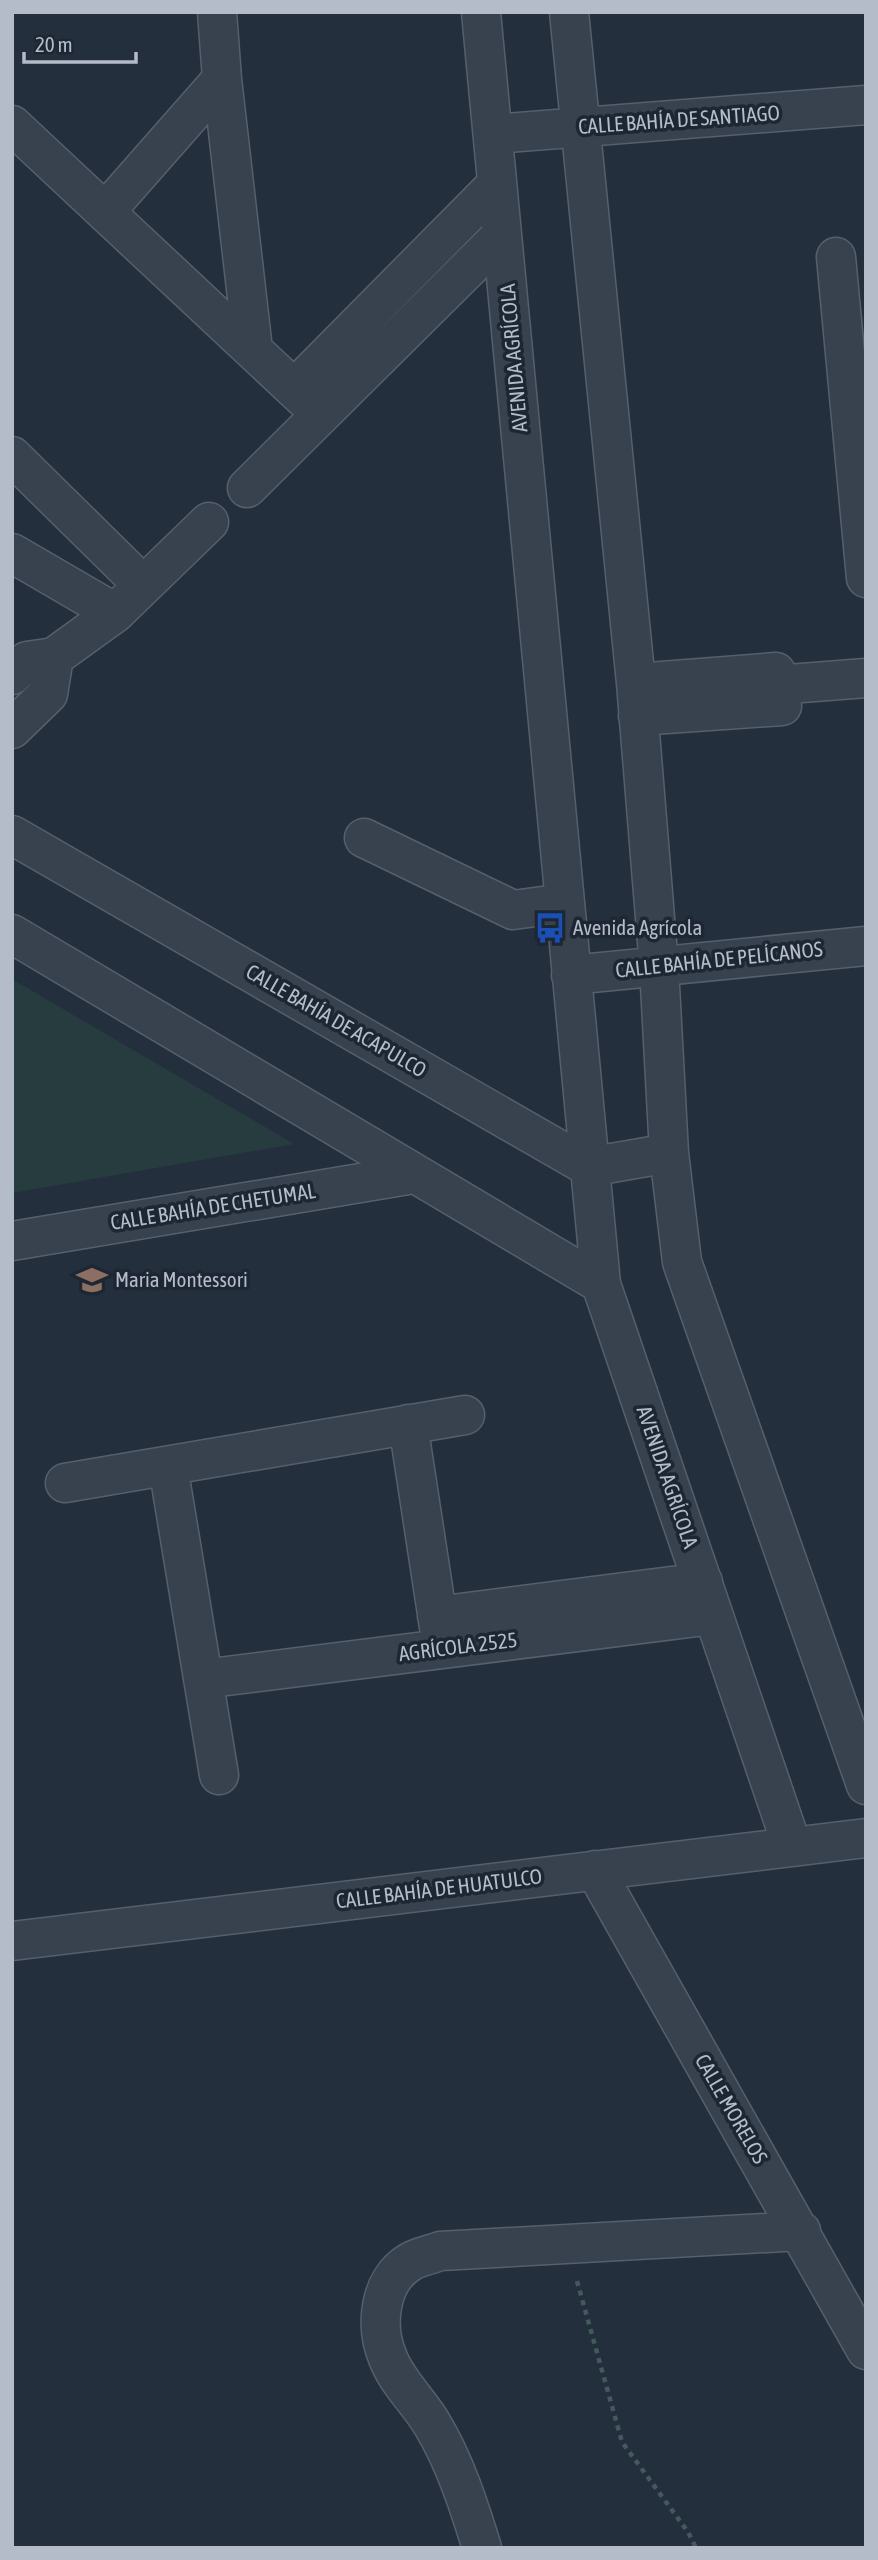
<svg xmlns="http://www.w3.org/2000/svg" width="878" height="2560" font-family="'Asap Condensed',sans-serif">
  <rect width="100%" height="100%" fill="#242f3e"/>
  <!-- green -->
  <path fill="#263c3f" d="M12,979L294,1144L12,1193Z"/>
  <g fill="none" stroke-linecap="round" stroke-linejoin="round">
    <defs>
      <path id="minor" d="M217,12L222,79L253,350
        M481,12L601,1284L792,1846
        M569,12L636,683L659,967L669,1153L682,1262L866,1785
        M12,125L321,414
        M493,134L866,105
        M105,212L222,79
        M836,257L866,578
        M294,389L497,184
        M12,456L143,585
        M247,488L502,235
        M12,553L115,613
        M12,675L27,661L54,657L115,613L209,522
        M636,683L776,672L767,682
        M763,686L866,678
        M638,716L782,706L763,686
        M12,729L48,694L54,657
        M12,835L589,1167L669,1153
        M364,838L513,910L565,903
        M12,934L601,1284
        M571,975L866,946
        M12,1241L414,1174
        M408,1424L441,1640
        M168,1466L219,1775
        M65,1483L465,1415
        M437,1616L703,1582
        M203,1679L713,1615
        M595,1870L866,2350
        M12,1941L866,1838
        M482,2548C469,2506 455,2462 432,2424C419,2402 397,2382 388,2358C375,2328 378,2281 410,2262C418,2257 430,2255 440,2251L801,2231"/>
    </defs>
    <!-- minor casing -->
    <use href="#minor" stroke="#565f6c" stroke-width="41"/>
    <!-- path -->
    <path stroke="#44595c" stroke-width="4.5" stroke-dasharray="5 5" stroke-linecap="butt" d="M577,2281L622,2442L688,2532L696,2548"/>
    <!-- minor -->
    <use href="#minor" stroke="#38414e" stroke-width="38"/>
  </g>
  <!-- icons -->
  <defs>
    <symbol id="bus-bare" viewBox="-9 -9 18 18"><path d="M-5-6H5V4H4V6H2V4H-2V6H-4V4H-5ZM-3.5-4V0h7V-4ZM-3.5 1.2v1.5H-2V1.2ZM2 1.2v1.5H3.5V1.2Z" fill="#1a4fb4" stroke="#1d2633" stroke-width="2.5" paint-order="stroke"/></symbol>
    <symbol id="school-bare" viewBox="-9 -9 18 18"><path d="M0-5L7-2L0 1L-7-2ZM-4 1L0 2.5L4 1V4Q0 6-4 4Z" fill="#8d6e63" stroke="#1d2633" stroke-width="2.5" paint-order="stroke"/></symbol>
  </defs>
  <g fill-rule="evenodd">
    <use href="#bus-bare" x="528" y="906" width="44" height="44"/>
    <use href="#school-bare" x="70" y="1258" width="44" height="44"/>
  </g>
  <g text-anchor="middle" stroke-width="7" stroke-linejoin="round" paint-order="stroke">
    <!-- street labels -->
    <g font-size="21" fill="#b4bcc9" stroke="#1d2633">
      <text transform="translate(679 120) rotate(-4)" y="7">CALLE BAHÍA DE SANTIAGO</text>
      <text transform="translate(514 358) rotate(-95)" y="7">AVENIDA AGRÍCOLA</text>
      <text transform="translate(719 960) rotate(-6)" y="7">CALLE BAHÍA DE PELÍCANOS</text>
      <text transform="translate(336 1021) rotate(30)" y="7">CALLE BAHÍA DE ACAPULCO</text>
      <text transform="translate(213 1207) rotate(-9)" y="7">CALLE BAHÍA DE CHETUMAL</text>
      <text transform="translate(667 1477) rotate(71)" y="7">AVENIDA AGRÍCOLA</text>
      <text transform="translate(458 1647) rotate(-7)" y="7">AGRÍCOLA 2525</text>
      <text transform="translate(439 1889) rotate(-7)" y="7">CALLE BAHÍA DE HUATULCO</text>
      <text transform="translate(731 2109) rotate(60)" y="7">CALLE MORELOS</text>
    </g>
    <!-- poi labels -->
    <g font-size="21" fill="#b4bcc9" stroke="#1d2633" text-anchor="start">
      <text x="573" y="935">Avenida Agrícola</text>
      <text x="115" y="1287">Maria Montessori</text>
    </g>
  </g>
  <!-- border -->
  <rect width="878" height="2560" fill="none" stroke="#b4bcc9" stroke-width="28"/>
  <!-- scale -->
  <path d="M24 52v10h112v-10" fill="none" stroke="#b4bcc9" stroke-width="3.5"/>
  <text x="35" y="52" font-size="21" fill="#b4bcc9" stroke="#1d2633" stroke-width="5" paint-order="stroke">20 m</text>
</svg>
